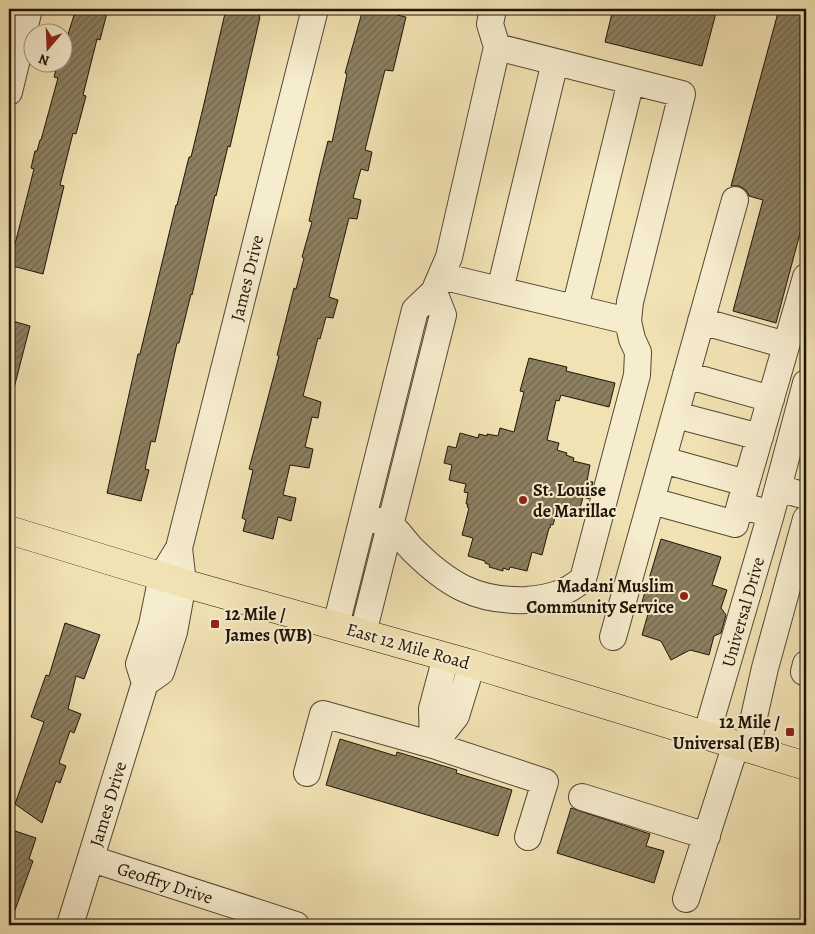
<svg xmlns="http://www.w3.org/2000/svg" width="815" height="934" font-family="Alegreya,serif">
  <defs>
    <pattern id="building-hatch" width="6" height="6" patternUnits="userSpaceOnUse" patternTransform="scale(1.25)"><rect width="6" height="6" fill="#8c8061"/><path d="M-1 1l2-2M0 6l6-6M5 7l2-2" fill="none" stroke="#72684e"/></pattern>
  </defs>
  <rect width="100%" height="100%" fill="#f1e2b3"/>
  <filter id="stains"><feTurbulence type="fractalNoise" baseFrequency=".004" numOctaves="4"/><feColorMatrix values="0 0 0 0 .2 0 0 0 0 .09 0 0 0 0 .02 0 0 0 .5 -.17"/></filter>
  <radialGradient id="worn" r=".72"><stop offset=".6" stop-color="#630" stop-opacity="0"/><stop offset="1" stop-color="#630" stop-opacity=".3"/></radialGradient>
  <!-- building -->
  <path fill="url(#building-hatch)" stroke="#1f1508" d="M76,9H108L100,40L97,39L83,95L86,96L76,134L73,133L60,185L64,186L43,274L9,265V263L13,247L14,248L34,169L31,168L35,151H37L40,140H41L58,78L54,77L58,62H62V53Z
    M226,9H261L259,17H260L230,147L228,146L216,196L215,195L192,295L191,294L179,343H177L155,442L151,441L145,469L149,470L141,501L107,493L138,354H140L176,205H177L189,157H191L203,108Z
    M363,9H398L397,15L406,17L393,71L385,70L365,150L372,152L368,171L361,169L353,198L361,200L357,219L349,218L329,297L338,300L333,318L326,317L320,339L318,338L303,396L321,402L318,418L312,417L305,447L313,449L309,468L290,465L283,495L296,498L291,521L278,517L273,539L243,531L246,520L242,518L253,470L249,469L279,356L277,355L294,288L296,289L304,258L302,257L312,222L309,221L320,173L328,141L332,142L347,74L345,73Z
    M613,9H717L702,66L605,42Z
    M779,9H806V211L776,323L733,311L763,200L749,196L746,190L739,186H731Z
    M9,320L30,326L14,388H9Z
    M529,358L567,367L566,371L615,383L609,407L561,395L559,401L556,400L547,440L559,443L557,450L567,453L566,455L574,458L573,461L590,465L587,481L593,482L589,499L583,497L579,512L562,508L560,516L556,514L553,525L551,524L550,528H549L542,555L532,552L527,571L510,567L509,570L503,568V571L489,567L490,565L485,563V561L468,556L473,538L462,535L469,508L467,507L468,504H466L468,493L464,492L466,484L449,480L452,465L444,463L448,446L456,448L460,433L478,438L479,434L487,436V434L498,436L500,428L514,432L524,392L520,391Z
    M661,539L721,557L712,585L727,590L721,608L726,615L721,633L714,636L709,655L690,650L671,660L661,641L642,635L648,614L642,602Z
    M65,623L100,635L84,679L76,676L68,709L81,714L74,733L70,731L59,763L66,766L60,783L56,781L42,823L15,804L44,722L31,717L46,675L49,676Z
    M340,739L396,756L397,752L457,770L456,773L512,790L498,836L326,785Z
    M571,808L650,834L646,846L664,851L654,883L557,853Z
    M9,829L36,838L29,859L33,861L11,921L9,920Z"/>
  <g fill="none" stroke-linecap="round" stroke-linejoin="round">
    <defs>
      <path id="minor" d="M493,9L490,24L497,47
        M9,92L29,9
        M441,276L628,321
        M500,290L555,62
        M575,308L631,81
        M701,321L786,345
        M686,375L771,399
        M676,415L760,437
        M663,460L746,483
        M778,488L806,496
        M652,501L735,524L740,505
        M771,514L740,505L806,277
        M363,518C370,520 382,520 389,524C396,528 406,543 412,549C447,584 476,602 527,600C549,598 566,594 583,579L637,375L638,352L632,339L628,321L630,302L682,94L497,47L449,257L434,292
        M179,548L162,576L152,625L139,664L145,683L161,672L174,632L183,583L179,548L183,532L315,9
        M336,625L415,310L434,292L443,315L363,633
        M613,637L735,200
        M472,664L456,716L433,745L545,782L528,837
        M806,664L804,672H806
        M706,736L771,514L806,383
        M747,748L765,668L806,519
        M307,773L323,714L433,745L432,709L446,657
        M582,797L707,836
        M92,859L296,925
        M686,899L736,744
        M70,925L145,683"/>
      <path id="major" d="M9,530L183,583L472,664L806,766"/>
    </defs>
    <!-- minor casing -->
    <use href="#minor" stroke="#544833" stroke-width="28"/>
    <!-- major casing -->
    <use href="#major" stroke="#1f1508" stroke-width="29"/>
    <!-- minor -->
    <use href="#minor" stroke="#f6ecce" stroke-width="26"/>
    <!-- major -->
    <use href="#major" stroke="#f1e2b3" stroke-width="28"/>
  </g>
  <!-- markers -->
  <g fill="#8f2418" stroke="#f6ecce" stroke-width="2">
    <circle cx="523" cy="500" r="5"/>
    <circle cx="684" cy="596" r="5"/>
    <rect x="210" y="619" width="10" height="10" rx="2.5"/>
    <rect x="785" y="727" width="10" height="10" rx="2.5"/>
  </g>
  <g text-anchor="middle" stroke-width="4" stroke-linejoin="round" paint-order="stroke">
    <!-- street labels -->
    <g font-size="18" fill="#1f1508" stroke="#f6ecce">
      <text transform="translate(247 278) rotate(-76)" y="6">James Drive</text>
      <text transform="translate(743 612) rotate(-74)" y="6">Universal Drive</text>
      <text transform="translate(408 646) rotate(16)" y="6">East 12 Mile Road</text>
      <text transform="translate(108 804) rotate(-73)" y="6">James Drive</text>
      <text transform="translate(165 883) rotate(18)" y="6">Geoffry Drive</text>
    </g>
    <!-- poi labels -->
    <g font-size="18" font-weight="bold" fill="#1f1508" stroke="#f6ecce" text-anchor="start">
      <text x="533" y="496">St. Louise<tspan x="533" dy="21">de Marillac</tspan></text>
      <text x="674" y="592" text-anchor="end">Madani Muslim<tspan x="674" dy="21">Community Service</tspan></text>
      <text x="225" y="620">12 Mile /<tspan x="225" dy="21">James (WB)</tspan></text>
      <text x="780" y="728" text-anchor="end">12 Mile /<tspan x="780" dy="21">Universal (EB)</tspan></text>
    </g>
  </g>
  <!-- margin -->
  <rect width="815" height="934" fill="none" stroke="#f1e2b3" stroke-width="30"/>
  <rect x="10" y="10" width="795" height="914" fill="none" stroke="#1f1508" stroke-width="2.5"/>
  <rect x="15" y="15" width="785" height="904" fill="none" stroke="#1f1508"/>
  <!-- north arrow -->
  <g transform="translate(48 48) rotate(199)"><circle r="24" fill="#f6ecce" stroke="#a0967f"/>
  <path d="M0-4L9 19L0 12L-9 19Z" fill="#8f2418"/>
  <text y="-8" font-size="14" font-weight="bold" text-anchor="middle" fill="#1f1508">N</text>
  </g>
  <rect width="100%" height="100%" filter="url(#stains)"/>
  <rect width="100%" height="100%" fill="url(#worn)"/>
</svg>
